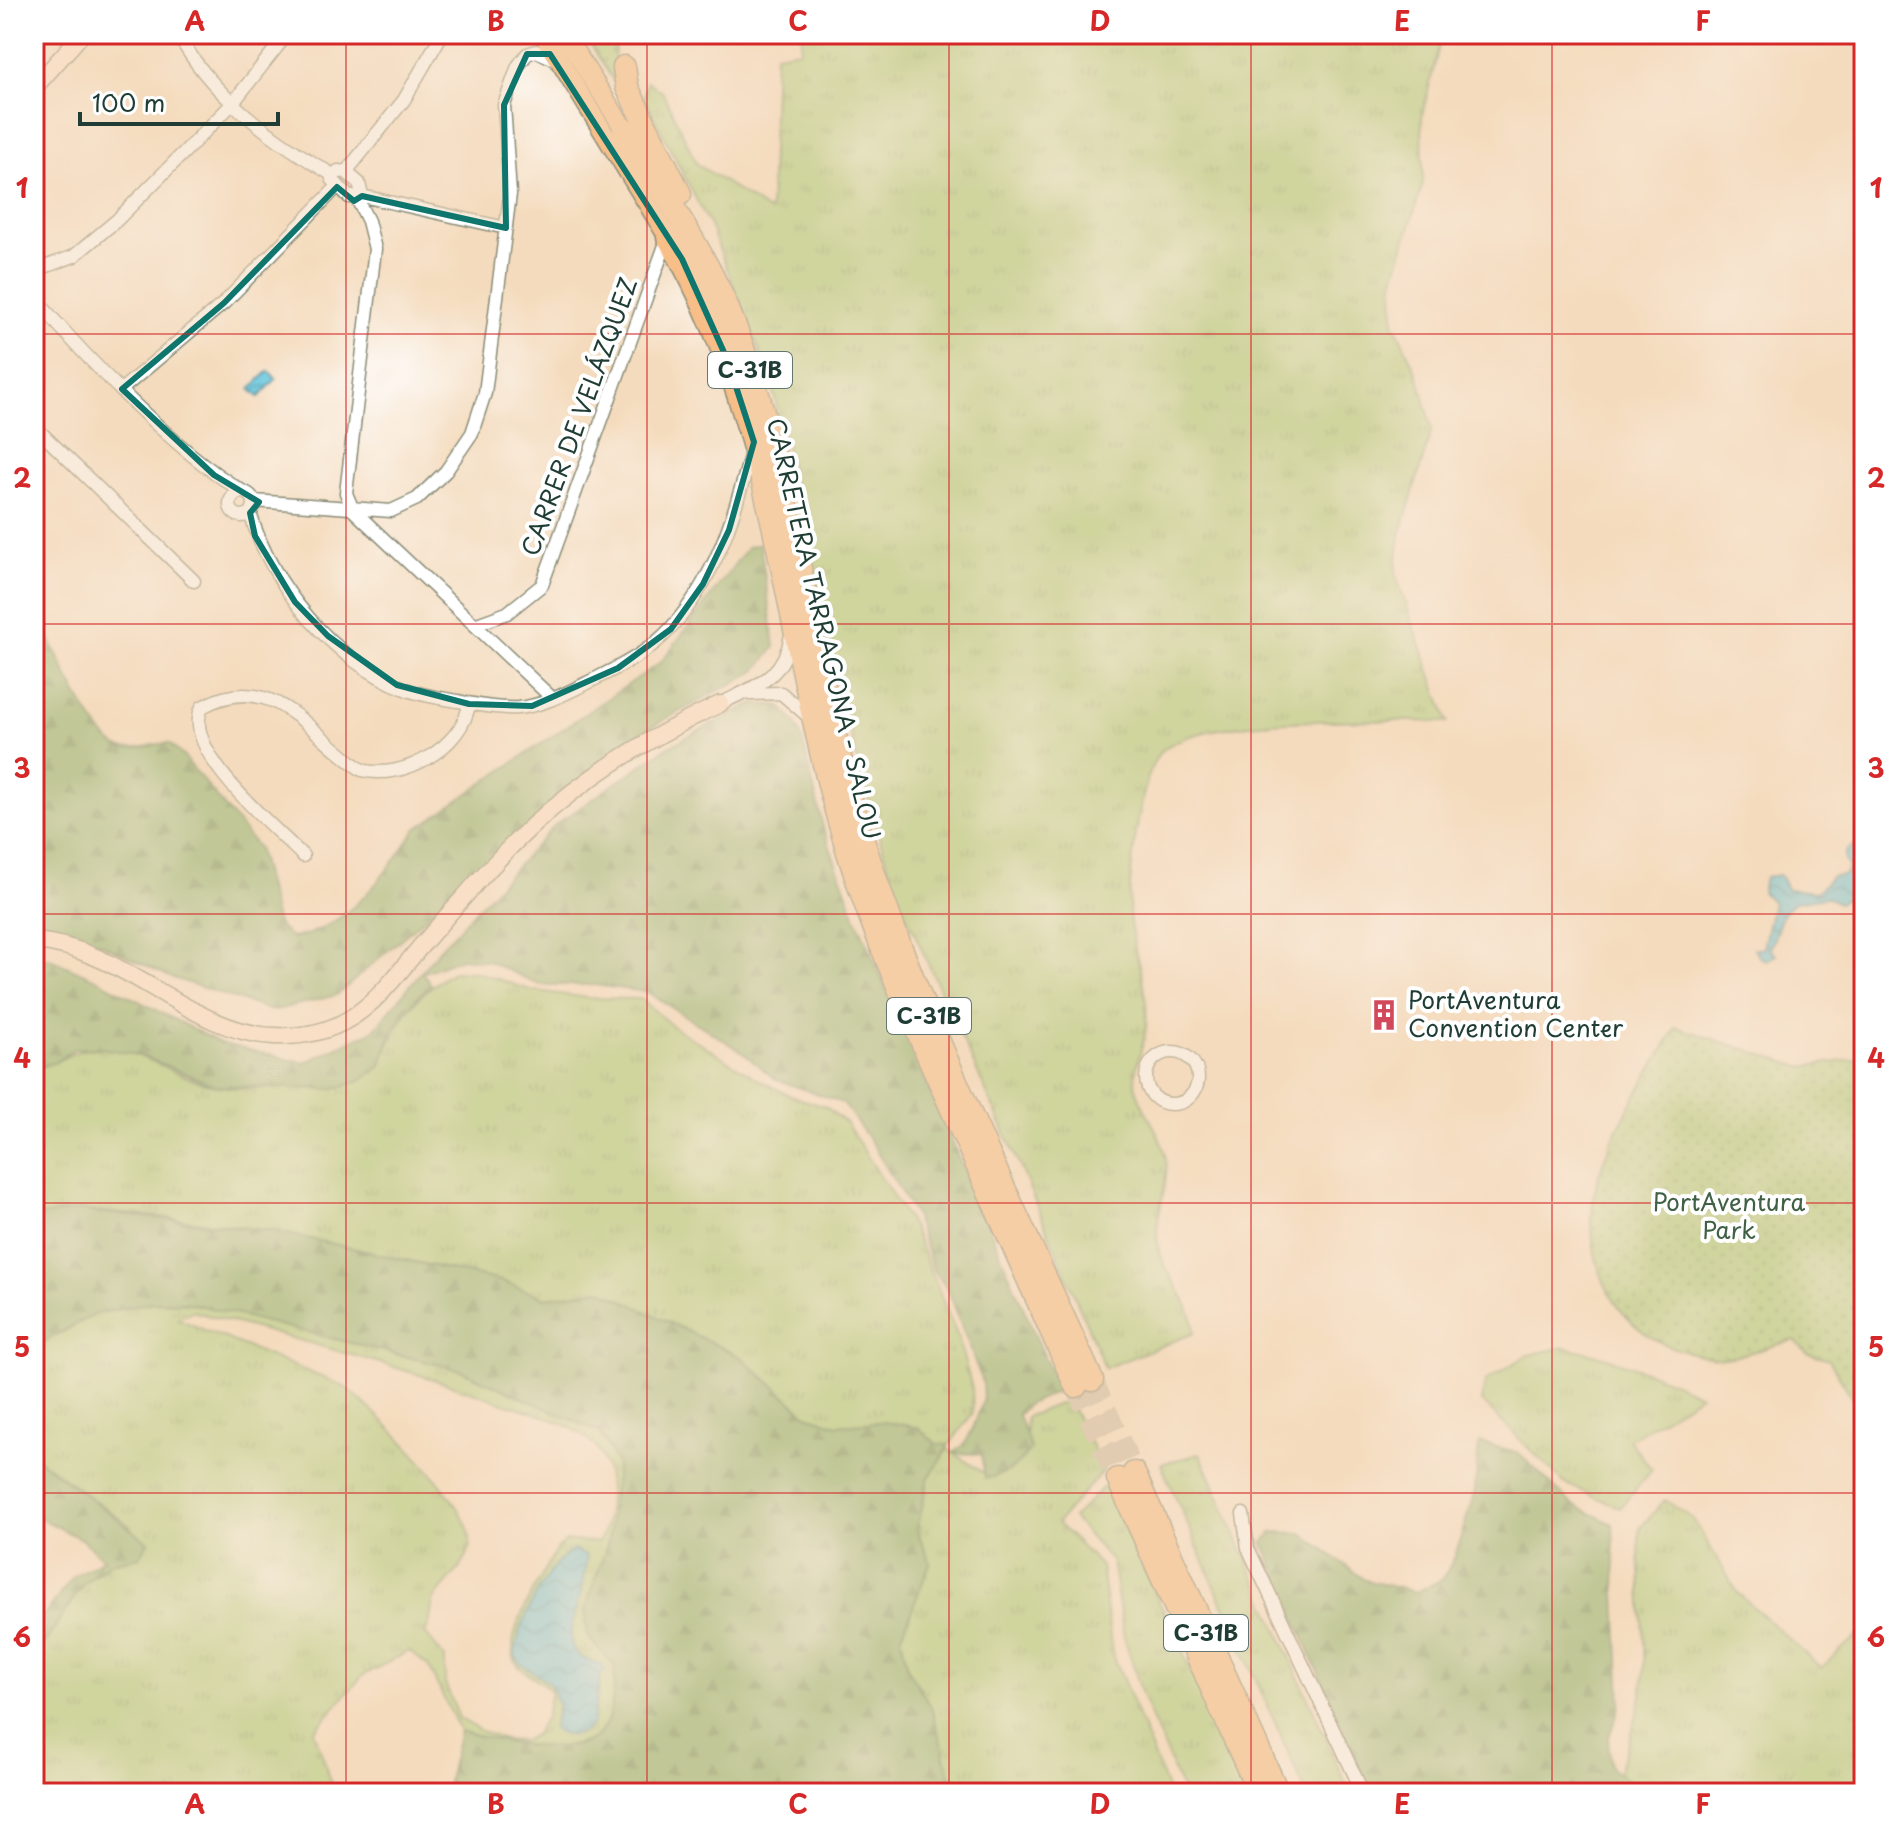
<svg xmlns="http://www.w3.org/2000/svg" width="1898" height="1827" font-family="'Playpen Sans',sans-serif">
  <defs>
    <pattern id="grass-tufts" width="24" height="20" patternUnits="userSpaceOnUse" patternTransform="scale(2)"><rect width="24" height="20" fill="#a4cc77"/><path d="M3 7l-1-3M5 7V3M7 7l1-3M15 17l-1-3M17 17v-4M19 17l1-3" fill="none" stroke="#85a762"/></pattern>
    <pattern id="forest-firs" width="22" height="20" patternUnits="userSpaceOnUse" patternTransform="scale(2)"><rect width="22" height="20" fill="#83b068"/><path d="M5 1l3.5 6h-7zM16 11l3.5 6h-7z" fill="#6b9056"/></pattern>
    <pattern id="park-dots" width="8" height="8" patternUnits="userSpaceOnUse" patternTransform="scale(2)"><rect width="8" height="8" fill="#a4cc77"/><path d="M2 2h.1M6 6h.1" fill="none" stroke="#85a762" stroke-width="1.8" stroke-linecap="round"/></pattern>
    <pattern id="water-waves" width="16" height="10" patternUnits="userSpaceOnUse" patternTransform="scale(2)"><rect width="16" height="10" fill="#5cc1da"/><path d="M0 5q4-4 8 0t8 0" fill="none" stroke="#4b9eb2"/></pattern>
  </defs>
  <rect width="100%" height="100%" fill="#fff"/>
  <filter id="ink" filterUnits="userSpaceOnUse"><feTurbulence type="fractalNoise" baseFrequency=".0125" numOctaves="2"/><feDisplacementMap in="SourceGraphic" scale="16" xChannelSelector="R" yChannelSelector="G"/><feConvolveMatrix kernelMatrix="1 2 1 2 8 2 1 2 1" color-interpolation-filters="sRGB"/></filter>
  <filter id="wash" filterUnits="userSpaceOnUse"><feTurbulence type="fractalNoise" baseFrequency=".006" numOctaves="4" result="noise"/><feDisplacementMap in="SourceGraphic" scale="32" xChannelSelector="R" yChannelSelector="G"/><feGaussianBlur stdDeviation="1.8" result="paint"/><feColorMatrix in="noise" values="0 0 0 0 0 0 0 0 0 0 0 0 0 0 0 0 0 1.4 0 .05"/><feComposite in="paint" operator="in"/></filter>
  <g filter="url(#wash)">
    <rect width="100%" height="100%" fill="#f4dbbd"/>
    <!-- grass -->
    <path fill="url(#grass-tufts)" stroke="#628456" stroke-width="2" fill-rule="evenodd" d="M802,34H1442L1422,116L1423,183L1393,282L1394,322L1420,381L1432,429L1400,536L1395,573L1448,722C1393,721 1192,711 1158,755C1140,780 1126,889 1130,921C1134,956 1150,992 1146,1028C1144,1047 1132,1069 1136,1088C1141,1110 1163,1134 1166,1161C1169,1188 1153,1218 1158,1245C1164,1277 1194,1300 1194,1333L1105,1368L1024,1175L894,888L854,748L771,381L711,228L644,98L647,81L663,93L697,164L770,212L775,54L800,50Z
      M455,971L477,972L530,990L588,998L641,999L672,1026L763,1082L791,1096L826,1107L846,1123L912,1226L957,1335L972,1388L973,1413L949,1445L937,1444L918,1428L882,1422L837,1425L807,1415L741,1357L600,1290L545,1298L501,1281L274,1231L162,1217L79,1210L34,1217V1068C61,1065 72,1046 102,1048C144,1050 177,1079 217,1086C271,1095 328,1077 380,1067C395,1023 414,993 455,971Z
      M152,1302L190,1303L460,1370L600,1432L617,1463L608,1542L585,1610L588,1637L615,1666C614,1687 615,1715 600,1732C575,1761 491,1740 460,1731L428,1666L409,1651L362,1676L314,1731L335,1793H34V1659L83,1584L110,1563L139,1557L130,1526L34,1456V1347L95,1314ZM192,1311C297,1340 401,1366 504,1403C533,1413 569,1421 592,1443C615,1466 612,1516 599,1542L566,1541L556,1550C543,1575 499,1639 517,1664C525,1676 541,1679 551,1691L546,1716L536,1733L524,1741L504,1740L481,1731L459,1718L445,1683V1658L425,1633C433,1622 429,1609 435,1598C446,1580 470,1565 470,1541C472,1506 372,1406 343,1386L178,1319Z
      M1565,1347C1612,1357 1657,1374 1700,1395L1629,1440L1652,1470L1620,1508L1564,1483L1482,1402L1485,1381L1528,1355Z
      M1068,1400L1104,1469L1057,1523L1101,1566L1112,1652L1169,1793H955L931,1707L908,1669L901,1638L930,1563L917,1530L928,1479L948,1449L982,1472L1025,1451L1026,1417Z
      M1200,1454L1350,1793H1306L1161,1464Z
      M1105,1485L1248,1793H1183L1144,1700L1124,1637L1112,1562L1073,1518Z
      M1665,1500L1693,1519L1738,1593L1821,1668L1864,1629V1793H1610C1625,1755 1641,1714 1644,1673C1646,1628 1638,1576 1639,1529Z"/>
    <!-- forest -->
    <path fill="url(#forest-firs)" stroke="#51764e" stroke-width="2" d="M760,544L775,647L756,671L632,737L337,995L272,1011L170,977L68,928L34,926V607C51,640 86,726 115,745C130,754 152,743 169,743L184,757L258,848L277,924L291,938C346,931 388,872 416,829L661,662L748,547Z
      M751,704L779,705L795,722L802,738L824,831L856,918L1059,1391L1028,1404L1018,1415L1031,1449C1018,1466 1007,1476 985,1478L981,1454L953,1453L965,1444L972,1430L983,1401V1384L949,1292L933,1269L914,1214L873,1145L843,1103L775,1079L741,1051L647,992L594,985H540L488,961L461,958L422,973L432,985L418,996L393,1029L380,1067L359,1081L334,1089L216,1086L140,1055L102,1048L74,1049L56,1062L34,1068V957L48,958L96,979L220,1043L304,1063L374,1030L438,951L555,825L669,746Z
      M79,1210L274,1231L501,1281L545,1298L600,1289L741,1357L807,1415L837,1425L882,1422L906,1425L918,1428L937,1444L949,1445L928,1479L917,1530L930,1563L901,1638L908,1669L931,1707L955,1793H449L448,1779L460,1731C491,1740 575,1761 600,1733C615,1715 614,1687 615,1666L588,1637L585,1610L608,1542L617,1464L600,1432L460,1370L190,1303L152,1302L95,1314L34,1347V1217Z
      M1479,1442L1518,1453L1573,1505L1613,1524L1621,1704L1608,1739L1611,1767L1633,1785L1627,1793H1370L1263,1543L1273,1532L1302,1533L1365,1580L1416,1592L1443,1579L1455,1556L1475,1491Z
      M34,1456L148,1542L140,1557L110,1563L83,1584L34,1659V1628L74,1576L103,1559L83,1540L34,1515Z"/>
    <!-- park -->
    <path fill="url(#park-dots)" stroke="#628456" stroke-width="2" d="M584,34H610L615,39L614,82Z
      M1676,1027L1801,1067L1864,1058V1417L1829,1360L1807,1353L1795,1340C1772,1345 1748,1355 1724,1358C1713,1360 1699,1354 1688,1352C1615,1336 1581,1261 1595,1191C1605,1137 1650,1075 1676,1027Z"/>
    <!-- water -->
    <path fill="url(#water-waves)" stroke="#3e7f87" stroke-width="2" d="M269,371L276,379L259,397L250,389Z
      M1855,844L1864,846V867L1854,872L1851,884L1856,890L1864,889V912L1857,908L1850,896L1839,903L1826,897L1795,902L1783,913L1770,949L1776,955L1767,960L1760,958L1754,949L1763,948L1773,902L1762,892L1765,877L1780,875L1787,889L1817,892L1832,876L1845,875L1849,866L1844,861L1845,852Z
      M574,1550L586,1556V1562C584,1574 583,1588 579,1600C570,1630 559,1656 601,1664L605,1671L601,1674L592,1724C581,1737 566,1739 552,1729L559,1704L555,1699C555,1674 526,1676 515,1656C516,1627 547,1563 574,1550Z"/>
  </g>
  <g filter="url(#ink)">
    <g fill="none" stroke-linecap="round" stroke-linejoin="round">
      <!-- highway-tunnel -->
      <path stroke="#c9bba2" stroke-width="22" stroke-dasharray="22 11" stroke-linecap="butt" d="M1092,1380L1134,1473
        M1076,1386L1118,1479"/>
      <defs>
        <path id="street" d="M178,34C211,96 273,140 333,175
          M338,171L346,172L359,183L362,196L349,197L332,179Z
          M346,172L404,100L442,34
          M362,196L506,228
          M357,199L368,221L375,249L346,493L353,510L553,699
          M34,271L74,256L117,220L232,104L287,34
          M34,297C86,358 175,451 242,491
          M122,389L224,303L337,187
          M34,426L194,581
          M230 504a12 12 0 1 1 24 0a12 12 0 1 1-24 0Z
          M254,501L391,511L417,499L446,471L472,433L485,393L510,194L504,105L518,66L527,54L536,51L557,60
          M250,513C272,586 332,660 405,689C422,696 441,698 458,701C477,705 499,709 518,708C547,705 572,690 597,678C625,664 650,651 671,628C716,578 734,516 751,453
          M477,624L507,613L542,585L668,237
          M749,694L781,693L809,717
          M720,704C755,686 784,679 791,635
          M303,856C274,826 180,751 202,707C273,668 308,733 362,770C403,781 463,747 469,704
          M1146 1078a26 26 0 1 1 52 0a26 26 0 1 1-52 0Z
          M1243,1514L1248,1548L1363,1793"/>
        <path id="secondary" d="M34,88L82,34
          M34,941C124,947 190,1033 274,1036C300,1037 326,1033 349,1019C379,1001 399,972 421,946C457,905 492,863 532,826C586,776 654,735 720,704"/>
        <path id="primary" d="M543,34L668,237
          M564,34L624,129"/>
        <path id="highway" d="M624,67L627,87L680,194
          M624,129C664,194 709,257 736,329C801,502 812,691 871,865C931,1042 1016,1210 1092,1380
          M668,237C778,420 784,642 845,842C872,933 912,1019 950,1105C992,1199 1034,1292 1076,1386
          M1134,1473L1278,1793
          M1118,1479L1259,1793"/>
      </defs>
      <!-- street casing -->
      <use href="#street" stroke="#8a8c78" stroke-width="15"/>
      <!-- secondary casing -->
      <use href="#secondary" stroke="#8a8c78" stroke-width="19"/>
      <!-- primary casing -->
      <use href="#primary" stroke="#8a8c78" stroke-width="21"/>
      <!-- highway casing -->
      <use href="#highway" stroke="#8a8c78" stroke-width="25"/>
      <!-- street -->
      <use href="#street" stroke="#fff" stroke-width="12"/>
      <!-- secondary -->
      <use href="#secondary" stroke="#fce5cf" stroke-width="16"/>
      <!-- primary -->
      <use href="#primary" stroke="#f7be87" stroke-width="18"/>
      <!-- highway -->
      <use href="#highway" stroke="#f7be87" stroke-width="22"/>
    </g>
  </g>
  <!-- marked area -->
  <path d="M0 0H1898V1827H0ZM527,54H550L682,259L727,359L754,442L729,530L703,584L671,629L618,668L532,706L469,704L397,685L328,636L295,602L255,536L250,513L259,502L214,475L122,389L224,303L337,187L354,201L362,196L506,228L504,105Z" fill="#f4dbbd" fill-opacity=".55" fill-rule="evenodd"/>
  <path fill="none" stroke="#0f766e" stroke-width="6" stroke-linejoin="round" d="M527,54H550L682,259L727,359L754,442L729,530L703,584L671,629L618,668L532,706L469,704L397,685L328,636L295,602L255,536L250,513L259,502L214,475L122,389L224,303L337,187L354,201L362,196L506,228L504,105Z"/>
  <!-- grid -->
  <path fill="none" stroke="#d62828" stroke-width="2" stroke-opacity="0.55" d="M346,34V1793M647,34V1793M949,34V1793M1251,34V1793M1552,34V1793M34,334H1864M34,624H1864M34,914H1864M34,1203H1864M34,1493H1864"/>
  <!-- icons -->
  <defs>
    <symbol id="building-bare" viewBox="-9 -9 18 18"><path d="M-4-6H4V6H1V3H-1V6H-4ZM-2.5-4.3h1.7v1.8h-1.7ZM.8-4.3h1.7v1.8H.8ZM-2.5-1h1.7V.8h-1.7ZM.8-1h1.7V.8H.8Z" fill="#d1495b" stroke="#fff" stroke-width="2.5" paint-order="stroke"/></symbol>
  </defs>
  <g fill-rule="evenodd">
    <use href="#building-bare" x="1362" y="993" width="44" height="44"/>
  </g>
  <g text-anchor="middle" stroke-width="8" stroke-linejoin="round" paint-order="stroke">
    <!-- shield labels -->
    <g fill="#fff" stroke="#627771" stroke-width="2">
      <rect x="708" y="352" width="84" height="36" rx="6"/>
      <rect x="887" y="998" width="84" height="36" rx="6"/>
      <rect x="1164" y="1615" width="84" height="36" rx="6"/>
    </g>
    <g font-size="22" font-weight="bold" fill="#1f3d34">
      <text x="750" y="378">C-31B</text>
      <text x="929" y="1024">C-31B</text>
      <text x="1206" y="1641">C-31B</text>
    </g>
    <!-- street labels -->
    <g font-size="24" fill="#1f3d34" stroke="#fff">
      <text transform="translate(580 417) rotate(-70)" y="8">CARRER DE VELÁZQUEZ</text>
      <text transform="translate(823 629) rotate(77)" y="8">CARRETERA TARRAGONA - SALOU</text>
    </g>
    <!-- poi labels -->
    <g font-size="24" fill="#1f3d34" stroke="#fff" text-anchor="start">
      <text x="1408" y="1009">PortAventura<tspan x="1408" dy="28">Convention Center</tspan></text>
    </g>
    <!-- park labels -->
    <g font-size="24" fill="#406145" stroke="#fff">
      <text x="1729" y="1211">PortAventura<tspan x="1729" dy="28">Park</tspan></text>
    </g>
  </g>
  <!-- margin -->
  <rect width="1898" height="1827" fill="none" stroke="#fff" stroke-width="88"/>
  <!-- scale -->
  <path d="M80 112v12h198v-12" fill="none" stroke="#1f3d34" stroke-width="4"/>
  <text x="92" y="112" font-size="24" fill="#1f3d34" stroke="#ffffff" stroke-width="6" paint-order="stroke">100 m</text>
  <rect x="44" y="44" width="1810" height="1739" fill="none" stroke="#d62828" stroke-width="3"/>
  <g font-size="26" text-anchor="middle" font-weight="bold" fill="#d62828">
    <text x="195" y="31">A</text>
    <text x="496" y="31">B</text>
    <text x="798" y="31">C</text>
    <text x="1100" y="31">D</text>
    <text x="1402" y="31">E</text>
    <text x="1703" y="31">F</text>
    <text x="22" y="198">1</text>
    <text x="1876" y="198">1</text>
    <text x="22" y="488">2</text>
    <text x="1876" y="488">2</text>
    <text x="22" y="778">3</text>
    <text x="1876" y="778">3</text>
    <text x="22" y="1068">4</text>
    <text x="1876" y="1068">4</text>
    <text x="22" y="1357">5</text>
    <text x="1876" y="1357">5</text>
    <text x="22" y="1647">6</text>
    <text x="1876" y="1647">6</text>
    <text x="195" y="1814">A</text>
    <text x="496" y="1814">B</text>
    <text x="798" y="1814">C</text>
    <text x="1100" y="1814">D</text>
    <text x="1402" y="1814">E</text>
    <text x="1703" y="1814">F</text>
  </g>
</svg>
